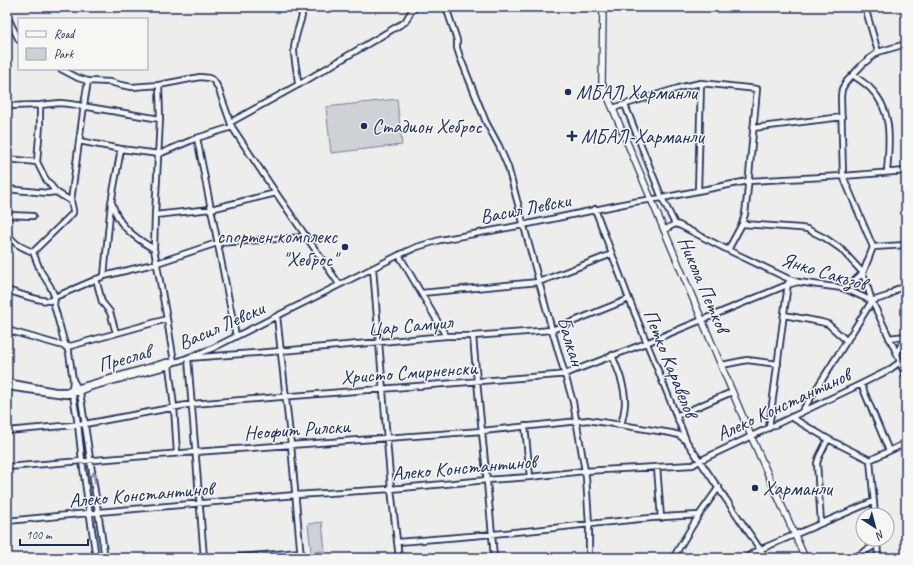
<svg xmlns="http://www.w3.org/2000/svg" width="913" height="565" font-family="Caveat,sans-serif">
  <rect width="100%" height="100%" fill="#edeeec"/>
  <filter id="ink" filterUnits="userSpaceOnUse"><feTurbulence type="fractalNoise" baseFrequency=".025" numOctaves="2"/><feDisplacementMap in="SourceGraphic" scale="8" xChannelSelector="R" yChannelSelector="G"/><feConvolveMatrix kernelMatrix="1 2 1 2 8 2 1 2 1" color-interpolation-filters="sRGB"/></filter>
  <g filter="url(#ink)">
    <!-- green -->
    <path fill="#ced2d7" stroke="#74809a" d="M397,99L402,145L331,153L326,107Z
      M322,522L325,551L311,552L308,524Z"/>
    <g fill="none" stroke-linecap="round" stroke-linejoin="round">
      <defs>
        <path id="minor" d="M446,7L457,40V48L460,57L486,122L499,146L508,167L552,330L573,402L586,477L589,524V558
          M865,7L878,52
          M7,16L19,40
          M61,69L78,78L88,81L110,82L121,85L132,87L159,85L200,77L209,78L213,80L216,84L219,90L232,127L276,193L339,284
          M853,75C858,79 865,83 870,88C894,111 889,143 887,172
          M159,85L160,119L155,215L154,249L167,319L174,362
          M298,85C298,73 294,62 294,50C294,39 299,27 302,16L301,11L299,7
          M40,105V125L37,162L45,178L56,192L71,201
          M625,105L662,198L675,224L679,225L728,250L789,279L798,282L842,288L848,290L872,301L897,354L906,378
          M7,106L40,105L60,103L70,104L160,119
          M613,108L682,87L701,83L757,89L747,197L745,214L742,224L728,250
          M231,122L305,81L398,26L405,22L412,10L416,7
          M753,128L842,117
          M197,138L236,336
          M79,141L121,149L159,154L197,138L232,127
          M7,159L37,162
          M7,189L47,193L56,192
          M698,191L701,83
          M112,203C114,209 116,215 120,221C128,233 142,242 154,249
          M595,209L629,299L687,442L766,558
          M7,215L33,216
          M155,215L211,209L276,193
          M742,224L800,228L807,229L825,238L841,249L863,273L872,301
          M664,230L675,224
          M7,232C15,245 19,246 33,252L40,270L50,286L55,297L54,305L64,341L69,353L73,380L72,390L78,424L82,461L96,558
          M873,247L906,245
          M33,252L73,213V210L71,201L84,105L88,81
          M399,255L446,336
          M373,268L391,489L399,558
          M104,276L111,203L121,149
          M96,279L102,302L110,312L116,333
          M845,289L863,273L873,247L843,176L841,96L842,89L846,82L863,64L878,52L906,44
          M7,290C23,295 34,300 50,301L55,297L104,276L157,263L217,243L306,237
          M421,293L539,282L612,254
          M872,301L888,296L897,289L906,288
          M784,315L821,322L828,324L847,341
          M277,316L291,445L301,558
          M7,330L67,347L167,319
          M473,336C479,410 488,484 494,558
          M889,338L906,336
          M897,354L905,336
          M612,355C618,370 625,386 625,402C625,410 623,417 621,425
          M722,365L747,360L778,364
          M169,366L174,407L177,453
          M73,380L80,392L105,558
          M7,382L55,391H66L167,362H174L179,361L211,349L399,255L417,247L440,240L523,225L633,202L662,198L748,181L843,176L906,171
          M861,384L889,451
          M7,387L65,395L73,394L91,387L169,366L174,362
          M801,413L872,301
          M676,416L732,392
          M791,417L828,439L870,460
          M587,420L621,425L671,433L679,435L686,441
          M525,426L530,477
          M769,428L788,283
          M7,431L85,424L192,404L557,375L565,374L646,343L787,285L798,282
          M7,467L195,452L482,431L589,420
          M657,467L661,518
          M875,515L870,460L906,443
          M7,521L99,512L296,495L391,489L487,480L530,477L584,471L693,465L699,461L861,384L889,370L900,362
          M821,523L817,463L819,457L828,439
          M877,539L878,558
          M397,542C447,538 496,534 545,529C597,523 648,517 699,515
          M204,558L188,358L281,351L446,336H473L552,330L629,299
          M229,558L301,552
          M673,558L699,515L719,487
          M746,558L754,552L874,501
          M854,558L877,544"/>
        <path id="tertiary" d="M603,7L602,83L751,436L805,558"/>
      </defs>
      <!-- minor casing -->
      <use href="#minor" stroke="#1b2f5e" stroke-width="8"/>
      <!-- tertiary casing -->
      <use href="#tertiary" stroke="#1b2f5e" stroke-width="8"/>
      <!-- minor -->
      <use href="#minor" stroke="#f6f6f2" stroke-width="4.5"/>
      <!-- tertiary -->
      <use href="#tertiary" stroke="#f6f6f2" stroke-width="5.5"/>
    </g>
    <!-- one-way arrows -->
    <defs><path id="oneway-shaft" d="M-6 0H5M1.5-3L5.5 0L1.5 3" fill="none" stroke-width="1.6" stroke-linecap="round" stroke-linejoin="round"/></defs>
    <use stroke="#8892a8" href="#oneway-shaft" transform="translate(94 478) rotate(-99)"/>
  </g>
  <!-- markers -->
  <g fill="#1b2f5e" stroke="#f6f6f2" stroke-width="1.5">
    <circle cx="568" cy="92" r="4"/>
    <circle cx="364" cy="126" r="4"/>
    <path d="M570 130h4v4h4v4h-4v4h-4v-4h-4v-4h4z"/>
    <circle cx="345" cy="247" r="4"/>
    <circle cx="755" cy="488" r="4"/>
  </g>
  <g text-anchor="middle" stroke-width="3" stroke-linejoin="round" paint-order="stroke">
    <!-- poi labels -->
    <g font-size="20" fill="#1b2f5e" stroke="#f6f6f2" text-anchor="start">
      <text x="576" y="99">МБАЛ Харманли</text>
      <text x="372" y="133">Стадион Хеброс</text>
      <text x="581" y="143">МБАЛ-Харманли</text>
      <text x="337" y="243" text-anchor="end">спортен комплекс<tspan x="337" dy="23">"Хеброс"</tspan></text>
      <text x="763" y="495">Харманли</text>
    </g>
    <!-- street labels -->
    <g font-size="20" fill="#1b2f5e" stroke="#f6f6f2">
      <text transform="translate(525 208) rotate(-11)" y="7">Васил Левски</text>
      <text transform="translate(824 271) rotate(17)" y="7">Янко Сакъзов</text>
      <text transform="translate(704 284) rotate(67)" y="7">Никола Петков</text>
      <text transform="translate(221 325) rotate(-24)" y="7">Васил Левски</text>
      <text transform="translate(410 325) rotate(-5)" y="7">Цар Самуил</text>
      <text transform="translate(571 341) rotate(73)" y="7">Балкан</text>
      <text transform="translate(124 358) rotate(-16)" y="7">Преслав</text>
      <text transform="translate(671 363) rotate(68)" y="7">Петко Каравелов</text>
      <text transform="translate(409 372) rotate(-4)" y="7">Христо Смирненски</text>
      <text transform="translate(783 404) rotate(-25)" y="7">Алеко Константинов</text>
      <text transform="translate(297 429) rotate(-4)" y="7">Неофит Рилски</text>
      <text transform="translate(464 467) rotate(-5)" y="7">Алеко Константинов</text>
      <text transform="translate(141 494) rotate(-5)" y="7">Алеко Константинов</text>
    </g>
  </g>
  <!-- margin -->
  <rect width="913" height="565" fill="none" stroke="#f6f6f2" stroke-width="24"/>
  <rect x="12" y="12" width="889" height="541" fill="none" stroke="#1b2f5e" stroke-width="1.5" filter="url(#ink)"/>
  <!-- legend -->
  <rect x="18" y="18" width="130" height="52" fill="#f6f6f2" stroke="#9ea6b7"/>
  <rect x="26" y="31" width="20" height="6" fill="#f6f6f2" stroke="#9ea6b7"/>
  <text x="54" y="38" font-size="12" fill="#1b2f5e">Road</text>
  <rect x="26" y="48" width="20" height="12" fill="#ced2d7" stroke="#9ea6b7"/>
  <text x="54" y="58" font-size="12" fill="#1b2f5e">Park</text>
  <!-- north arrow -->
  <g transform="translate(875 527) rotate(144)"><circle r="19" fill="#f6f6f2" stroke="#9ea6b7"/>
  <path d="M0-3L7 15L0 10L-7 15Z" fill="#1b2f5e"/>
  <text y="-6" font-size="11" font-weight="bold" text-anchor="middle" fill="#1b2f5e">N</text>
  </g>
  <!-- scale -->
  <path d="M20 539v6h68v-6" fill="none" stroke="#1b2f5e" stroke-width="2"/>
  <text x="26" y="539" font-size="12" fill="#1b2f5e" stroke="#f6f6f2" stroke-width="3" paint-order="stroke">100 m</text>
</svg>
